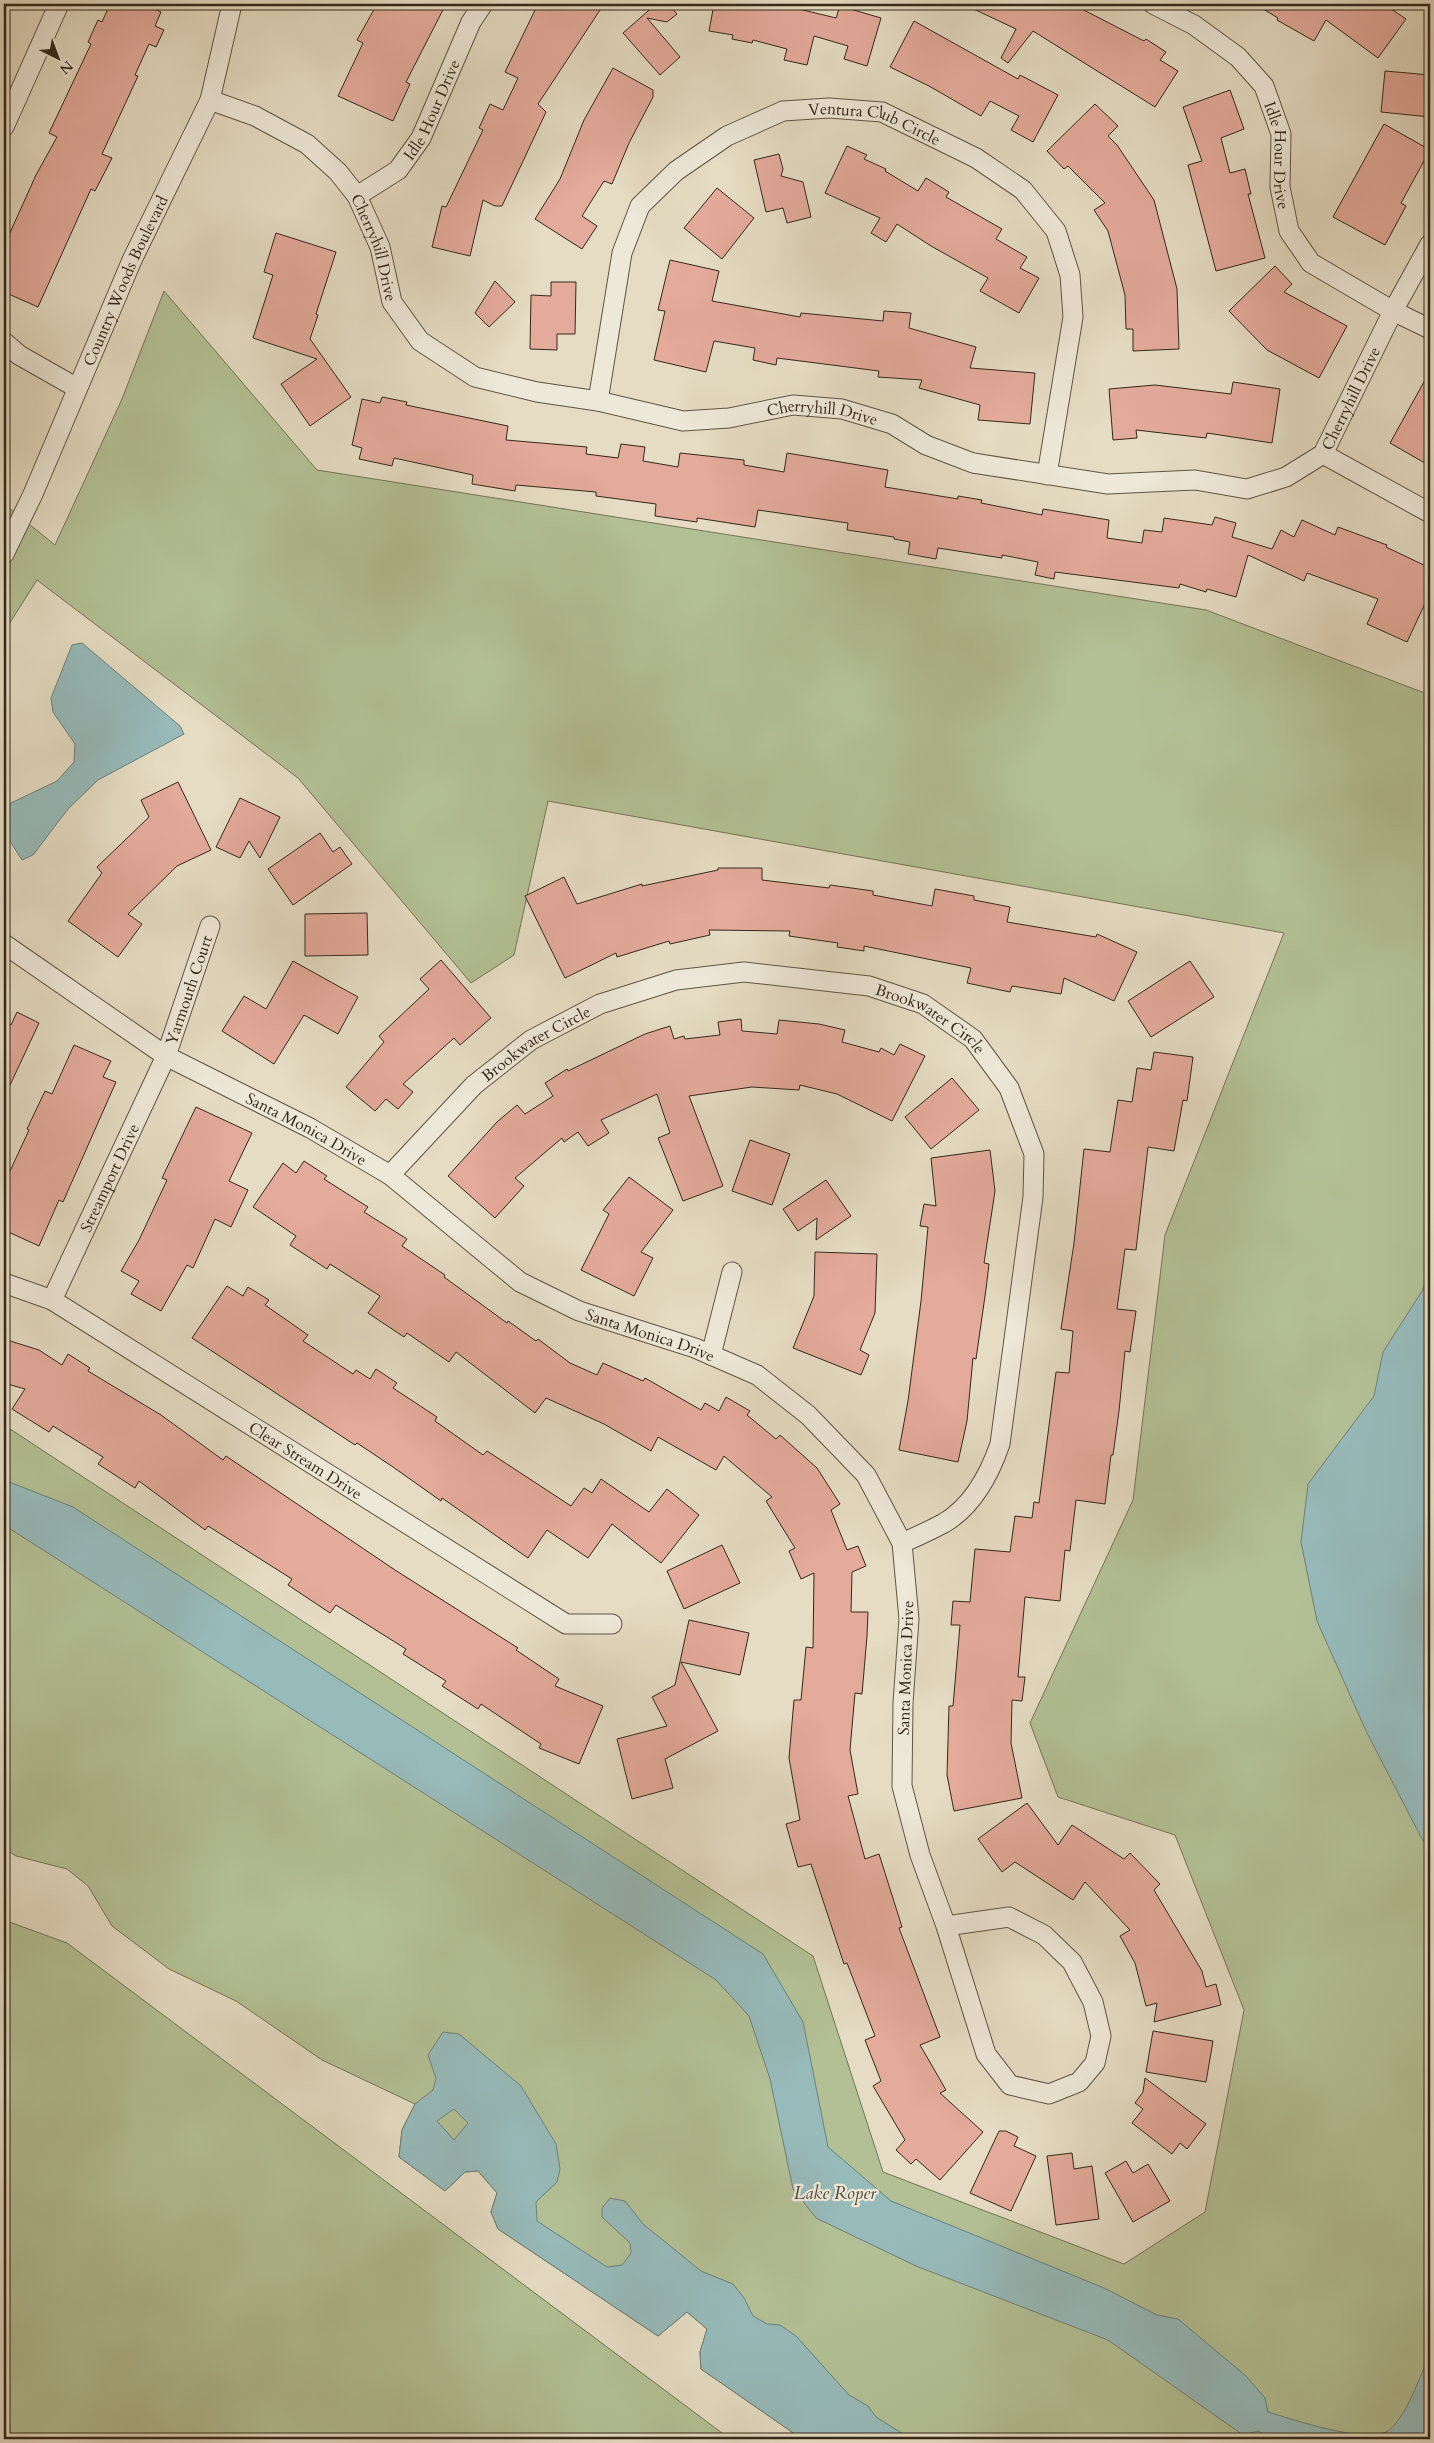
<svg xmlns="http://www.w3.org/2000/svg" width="1434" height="2443" font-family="Cardo,serif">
  <rect width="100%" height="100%" fill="#e5dcc3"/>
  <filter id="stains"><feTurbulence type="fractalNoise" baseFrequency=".004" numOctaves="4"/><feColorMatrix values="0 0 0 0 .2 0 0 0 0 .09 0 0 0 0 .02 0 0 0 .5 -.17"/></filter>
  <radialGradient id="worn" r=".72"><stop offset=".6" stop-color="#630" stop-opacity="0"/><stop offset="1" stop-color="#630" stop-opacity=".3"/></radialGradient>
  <!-- green -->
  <path fill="#b3c095" stroke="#747457" d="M164,291L317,470L1206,610L1430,695V2439H802L701,2369L700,2352L707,2329L687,2312L658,2336L498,2229L491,2212L497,2193L478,2171L465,2172L445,2191L399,2157L402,2130L415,2104L322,2060L236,2001L169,1969L112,1926L88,1886L67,1869L16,1856L4,1848V1425L813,1956L883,2172L1124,2264L1205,2212L1244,2010L1175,1835L1058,1797L1030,1723L1133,1500L1165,1235L1284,933L548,801L514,955L471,983L298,778L37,580L4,632V504L55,545L122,399Z
    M4,1920L67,1943L730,2439H4Z"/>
  <!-- water -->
  <path fill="#97baba" stroke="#6f807a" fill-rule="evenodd" d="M82,643L180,726L184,734L98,780L68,809L33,855L22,860L4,832V814L11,803L57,781L74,762L75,744L53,712L51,698L72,645Z
    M1430,1267V1850L1422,1839L1366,1731L1317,1621L1301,1542L1308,1484L1374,1396L1383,1352L1422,1291Z
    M4,1480L73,1507L763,1954L803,2022L828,2147L891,2201L1104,2288L1157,2315L1178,2319L1246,2376L1265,2398L1268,2412C1294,2420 1363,2443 1386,2432C1404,2423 1422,2372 1430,2353V2439H1273L1258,2431L1243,2435L1108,2340L916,2266L816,2218L793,2189L770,2079L749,2016L716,1980L4,1525Z
    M443,2032L459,2034L521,2086L556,2144L560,2169L557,2182L536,2202L537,2221L607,2267L622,2265L631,2253L630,2243L602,2217V2208L610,2198L625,2201L643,2224L701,2271L733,2284L744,2298L753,2316L767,2324L780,2325L796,2336L849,2395L868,2406L876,2417L911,2439H802L701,2369L700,2352L707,2329L687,2312L658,2336L498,2229L491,2212L497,2193L478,2171L465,2172L445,2191L399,2157L402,2130L415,2104L433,2090L436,2078L428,2055ZM454,2109L468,2123L454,2140L437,2121Z"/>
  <!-- building -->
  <path fill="#e4aa9c" stroke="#342819" d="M110,4H143L161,12L155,26L164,30L156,47L149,44L135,75L138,76L102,154L112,158L95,191L91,189L38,307L4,292V246L36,175L57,137L49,133L91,44L88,42L98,20L102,22Z
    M377,4H446L406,82L410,84L393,121L338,96L363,43L357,40Z
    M538,4H604L538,104L546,112L502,206H495L483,200L470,256L432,247L442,206L446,207L483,130L479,128L490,104L503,110L518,78L505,72Z
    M656,4H668L677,14L667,22L647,18L680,57L660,75L623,33Z
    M714,4H778L836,18L840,6L881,18L867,66L844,59L848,46L814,36L807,65L784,60L787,49L753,40L752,43L732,39L733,35L709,31Z
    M963,4H1072L1144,41L1146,39L1166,52L1160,60L1178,71L1155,107L1033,31L1008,63L1001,58L1016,29Z
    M1255,4H1384L1406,19L1378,58L1326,20L1314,41L1277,20L1278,18Z
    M914,21L1018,79L1020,75L1058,95L1033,142L1011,130L1019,116L990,101L981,116L929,86L890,67Z
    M613,68L653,90V97L629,143L612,184L604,181L582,216L597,226L582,249L535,219L560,179L584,120Z
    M1385,71L1430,75V117L1381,112Z
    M1230,90L1244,129L1221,138L1230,173L1245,169L1251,194H1248L1265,258L1216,271L1188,165L1202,161L1183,107Z
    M1095,104L1118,126L1108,136L1117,145L1154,200L1177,289L1179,349L1133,351V329H1126L1125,295L1108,231L1094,210L1105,203L1068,166L1064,169L1047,151Z
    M1384,124L1430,150L1401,203L1406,206L1385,245L1333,217Z
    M847,146L867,155L864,159L886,169L885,171L918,191L926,178L949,192L946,197L1002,229L996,239L1027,257L1020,268L1039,278L1019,313L980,291L988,278L931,246L897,224L886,242L871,233L880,218L825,193Z
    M779,154L783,169L781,176L803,182L811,217L787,223L783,208L766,212L754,160Z
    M717,188L754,218L722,259L684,228Z
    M276,233L336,252L316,314L318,315L310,339L351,397L310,426L281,384L317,359L253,338L273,275L264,272Z
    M670,260L719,271L712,301L800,317L801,313L883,321L884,311L911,313L909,328L976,347L970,368L1035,373L1030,424L978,420L980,405L919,388L922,380L878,377L879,371L777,358L776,365L753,360L755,348L714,341L706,372L654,360L665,311L658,310Z
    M1275,266L1292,284L1284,292L1347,326L1319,378L1267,350L1229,311Z
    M495,281L515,302L489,327L475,313Z
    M551,282H576L575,334H557V350L530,349L531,295L551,296Z
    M1430,371V466L1390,443Z
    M1233,382L1280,389L1272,443L1207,433L1206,438L1136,430L1137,438L1113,440L1109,389L1155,385L1231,394Z
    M382,397L407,402L406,405L508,426L506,440L587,447L586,454L618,458L621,444L645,447L643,461L678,467L680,453L744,460V465L784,472L787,453L888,470L885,487L958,499V496L982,500L981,503L1042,515L1043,509L1109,520L1107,538L1142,543L1144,530L1162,532L1164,518L1212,525L1215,517L1236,523L1232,537L1272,549L1281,530L1294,537L1302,520L1335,535L1338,527L1387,545L1386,547L1430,568V593L1407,642L1367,624L1378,599L1307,573L1304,581L1248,555L1236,597L1207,589L1206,592L1180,584L1179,588L1055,572L1054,579L1035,575L1038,562L1002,555V558L938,548L936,559L908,554L910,542L894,539V537L847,530L848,523L758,510L755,527L697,518V522L655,516L656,504L596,496V492L516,485L515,491L472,484L473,475L394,458L392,466L359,459L362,448L352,445L362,399L380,403Z
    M178,782L211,850L177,866L128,914L142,924L118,957L68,921L102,873L97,867L149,817L141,800Z
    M240,798L280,817L260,858L249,841L240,858L216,847Z
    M320,833L333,852L340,847L352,864L293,905L268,869Z
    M718,868H762V880L829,888L830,885L873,891V895L932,906L935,889L974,896V900L1010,907L1007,922L1096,937L1097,934L1137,952L1114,1001L1064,978L1061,994L1012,986L1010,992L967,983L971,968L864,946V951L837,947L838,943L789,936L790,931L709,930L710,935L670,944L669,941L617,957L616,953L565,978L525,896L564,877L577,904L642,884V886L718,870Z
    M367,913L368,955L305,956V914Z
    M441,960L491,1018L460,1045L454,1038L403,1084L413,1092L398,1109L386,1099L375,1111L346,1087L384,1042L379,1036L429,989L420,979Z
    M293,961L358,997L338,1034L304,1015L274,1064L222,1031L244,996L266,1009Z
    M1190,961L1214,997L1151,1037L1128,1001Z
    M17,1012L39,1023L4,1098V1021L11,1025Z
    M741,1019L742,1031L777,1034L779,1020L819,1024L845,1030L842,1042L879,1052L881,1048L894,1055L900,1044L925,1056L892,1121L837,1094L800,1085L799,1090L752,1087L689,1096L723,1186L683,1201L658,1138L670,1133L657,1094L601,1120L609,1133L588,1146L578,1132L564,1142L562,1138L515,1178L524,1186L495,1218L448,1176L497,1122L517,1105L525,1114L553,1096L545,1083L567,1069L568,1071L645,1034L670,1026L674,1039L684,1036L685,1039L720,1035L718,1022Z
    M74,1045L111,1061L103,1077L116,1082L63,1202L59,1200L39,1246L4,1230V1184L29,1130L27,1129L45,1091L52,1094Z
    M1154,1052L1193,1057L1187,1101L1183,1100L1174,1151L1148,1147L1136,1250L1125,1249L1117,1309L1136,1311L1130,1352L1125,1351L1119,1411L1113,1455H1111L1105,1504L1076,1500L1070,1551L1065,1550L1060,1601L1025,1597L1018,1677H1025L1022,1701L1012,1700L1011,1743L1022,1798L954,1811L947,1775L949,1706H953L960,1625H951L953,1601L970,1602L975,1549L1010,1552L1015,1516L1032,1518L1034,1502L1039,1503L1056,1372L1069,1373L1073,1331L1061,1329L1074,1243L1084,1149L1110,1152L1118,1100L1132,1102L1137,1068L1151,1070Z
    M952,1078L979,1110L931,1149L905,1117Z
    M196,1107L252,1133L229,1181L248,1190L231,1227L215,1219L193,1268L187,1265L161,1311L131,1294L139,1281L121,1271L139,1240L167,1180L162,1178Z
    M750,1140L790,1154L772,1205L732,1191Z
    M990,1150L995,1191L984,1263L989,1264L986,1289L976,1359L973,1358L967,1421L958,1462L899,1450L908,1401L921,1301L928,1227L920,1226L924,1204L936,1206L931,1158Z
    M304,1161L327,1176L324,1179L368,1207L364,1212L407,1239L402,1246L445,1275L444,1277L507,1323L508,1321L536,1341L538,1339L570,1363L597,1375L603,1363L643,1381L645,1378L701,1410L705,1403L719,1411L726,1397L750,1411L747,1415L776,1439L780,1435L817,1468L840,1504L831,1510L847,1550L858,1546L866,1566L852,1572L851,1612H868L867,1636L862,1694L855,1693L850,1750L858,1794L848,1796L865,1859L879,1854L902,1927L899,1928L940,2037L920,2045L946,2090L940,2093L983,2132L940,2180L916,2159L911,2164L896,2150L905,2140L873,2086L881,2081L865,2040L875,2036L847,1963L844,1964L811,1864L798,1867L786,1824L800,1820L789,1758L794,1700H801L806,1647L813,1648L814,1573L801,1579L789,1551L795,1548L766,1501L772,1497L724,1456L716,1470L658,1437L651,1451L604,1424L546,1398L535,1413L456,1352L449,1362L407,1333L404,1337L368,1313L380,1296L330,1264L327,1269L290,1245L296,1236L253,1207L283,1163L296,1173Z
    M629,1177L673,1210L641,1252L653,1258L634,1296L581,1270L609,1214L603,1210Z
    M826,1180L851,1216L816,1240L817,1218L798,1231L783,1209Z
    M815,1252L877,1254L875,1313L860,1350L869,1355L861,1375L793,1348L814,1296Z
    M227,1286L243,1296L248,1287L269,1300L265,1305L308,1335L303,1341L353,1374L356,1370L370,1379L376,1369L397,1383L393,1388L437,1417L435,1421L483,1455L487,1451L571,1506L584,1488L592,1493L601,1479L649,1512L667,1489L699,1515L661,1563L612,1524L588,1558L547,1530L528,1558L442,1498L441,1501L393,1467L357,1443L355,1445L192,1338Z
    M4,1339L39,1350L62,1365L68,1354L90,1368L88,1371L161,1415L223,1460L226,1456L395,1570L518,1648L516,1650L559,1679L555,1686L603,1706L579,1764L539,1748L541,1744L481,1704L478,1709L442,1686L446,1681L403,1654L406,1649L336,1605L330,1613L288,1585L292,1579L208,1526L205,1530L139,1481L135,1488L98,1464L103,1457L53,1426L49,1432L12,1409L25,1389L4,1383Z
    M722,1545L740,1583L684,1609L667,1571Z
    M689,1620L749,1633L740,1675L681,1662L718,1731L665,1759L673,1788L632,1799L617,1739L667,1726L652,1697L675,1685Z
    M1027,1803L1058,1845L1072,1825L1124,1859L1130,1853L1160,1884L1154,1890L1202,1971L1206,1987L1216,1984L1221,2005L1154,2022L1157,2003L1146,2006L1135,1963L1120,1936L1130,1930L1085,1882L1073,1900L1015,1862L1002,1872L978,1839Z
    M1153,2031L1213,2041L1206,2082L1146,2072Z
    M1145,2078L1206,2124L1187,2149L1180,2143L1172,2154L1132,2123L1143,2109L1135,2103L1143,2092Z
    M999,2131H1006L1018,2137L1014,2146L1036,2156L1011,2211L970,2193Z
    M1072,2153L1074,2169L1092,2166L1099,2219L1056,2225L1047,2156Z
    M1126,2161L1133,2173L1148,2164L1170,2201L1133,2222L1105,2173Z"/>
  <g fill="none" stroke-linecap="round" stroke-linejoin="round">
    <defs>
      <g id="minor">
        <path id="s1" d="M1153,4L1194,25L1238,57L1264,86L1281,134L1280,187L1289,231L1311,263L1393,311L1430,329"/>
        <path id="s2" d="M210,100L255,116L307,144L338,172L357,196L380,247L392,302L420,341L475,377L537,392L598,401L683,421L729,418L793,405L842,409L892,424L926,445L973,463L1108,484L1195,480L1247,489L1286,477L1323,454L1393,311L1430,244"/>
        <path d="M4,127L59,4"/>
        <path id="s3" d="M357,196L398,170L421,138L471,22L483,4"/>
        <path d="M4,342L19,355L77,388"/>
        <path id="s4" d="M598,401L622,253L640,206L676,171L727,136L783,111L829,108L882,112L976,158L1023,190L1056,231L1070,275L1073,317L1047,475"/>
        <path d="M1323,454L1430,513"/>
        <path id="s5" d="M4,554L33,494L132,260L210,100L232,4"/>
        <path id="s6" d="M4,944L166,1056L310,1128L390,1175L520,1282L579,1311L695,1348L757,1375L808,1415L866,1475L902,1543L909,1619L903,1703L902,1786L920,1855L946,1926L986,2054L1010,2085L1049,2094L1079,2082L1095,2063L1101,2036L1093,2002L1072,1962L1044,1935L1009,1917L946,1926"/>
        <path id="s7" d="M390,1175L474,1085L531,1040L600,1004L676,980L744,972L869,986L923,1004L973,1039L1009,1088L1034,1154L1033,1197L1000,1444C990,1473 973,1506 944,1523C931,1530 916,1537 902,1543"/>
        <path id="s8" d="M4,1283L52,1300L566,1624H612"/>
        <path id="s9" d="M52,1300L166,1056L210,926"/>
        <path d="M711,1355L732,1272"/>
      </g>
    </defs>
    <!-- minor casing -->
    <use href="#minor" stroke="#605544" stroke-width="21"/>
    <!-- minor -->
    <use href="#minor" stroke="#eee8d8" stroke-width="19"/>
  </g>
  <g text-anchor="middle" stroke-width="4.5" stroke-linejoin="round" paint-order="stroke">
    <!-- street labels -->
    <g font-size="16" fill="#342819" stroke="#eee8d8">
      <text dy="6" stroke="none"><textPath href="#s3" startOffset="118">Idle Hour Drive</textPath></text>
      <text dy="6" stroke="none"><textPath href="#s4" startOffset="468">Ventura Club Circle</textPath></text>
      <text dy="6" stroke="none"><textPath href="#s1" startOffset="211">Idle Hour Drive</textPath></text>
      <text dy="6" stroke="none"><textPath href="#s2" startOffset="234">Cherryhill Drive</textPath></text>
      <text dy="6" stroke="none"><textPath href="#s5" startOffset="299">Country Woods Boulevard</textPath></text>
      <text dy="6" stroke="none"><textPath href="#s2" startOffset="1344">Cherryhill Drive</textPath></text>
      <text dy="6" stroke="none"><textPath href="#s2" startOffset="759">Cherryhill Drive</textPath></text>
      <text dy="6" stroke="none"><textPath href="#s9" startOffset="339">Yarmouth Court</textPath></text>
      <text dy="6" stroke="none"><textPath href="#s7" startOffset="618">Brookwater Circle</textPath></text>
      <text dy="6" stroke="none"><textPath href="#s7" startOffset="198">Brookwater Circle</textPath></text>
      <text dy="6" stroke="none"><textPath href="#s6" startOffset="355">Santa Monica Drive</textPath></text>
      <text dy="6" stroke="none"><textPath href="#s9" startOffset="135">Streamport Drive</textPath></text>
      <text dy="6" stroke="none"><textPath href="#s6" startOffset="760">Santa Monica Drive</textPath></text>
      <text dy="6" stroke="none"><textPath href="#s8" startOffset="351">Clear Stream Drive</textPath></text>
      <text transform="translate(905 1668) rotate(-88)" y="6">Santa Monica Drive</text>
    </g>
    <!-- water labels -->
    <g font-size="18" font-style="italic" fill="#4d4c41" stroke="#eee8d8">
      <text x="835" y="2199">Lake Roper</text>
    </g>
  </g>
  <!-- margin -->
  <rect width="1434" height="2443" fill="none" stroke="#e5dcc3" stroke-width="20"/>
  <rect x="5" y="5" width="1424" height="2433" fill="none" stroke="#342819" stroke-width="2.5"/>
  <rect x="10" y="10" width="1414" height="2423" fill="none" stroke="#342819"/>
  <!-- north arrow -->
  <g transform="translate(58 58) rotate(138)" stroke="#eee8d8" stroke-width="4" paint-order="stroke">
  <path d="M0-4L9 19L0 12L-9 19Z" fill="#342819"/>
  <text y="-8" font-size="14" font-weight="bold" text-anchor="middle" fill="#342819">N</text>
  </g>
  <rect width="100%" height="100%" filter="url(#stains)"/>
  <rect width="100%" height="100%" fill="url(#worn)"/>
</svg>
